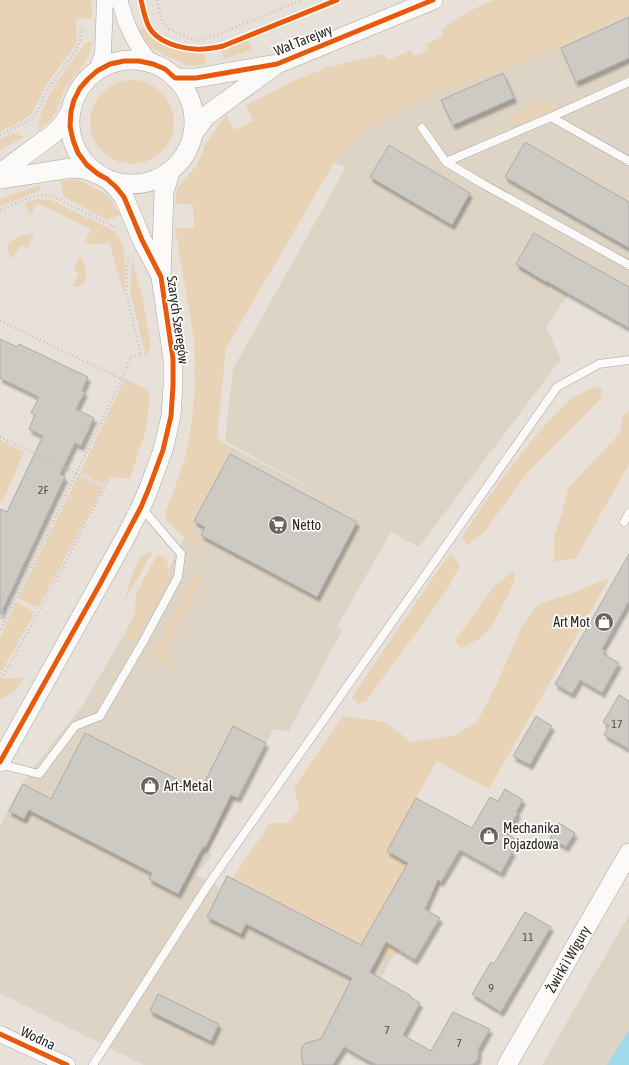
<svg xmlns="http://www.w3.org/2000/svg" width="629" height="1065" font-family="'Asap Condensed',sans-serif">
  <defs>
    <filter id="shadow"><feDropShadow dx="2.5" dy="4.5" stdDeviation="1" flood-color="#0004"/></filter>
  </defs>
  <rect width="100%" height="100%" fill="#e7e1da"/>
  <!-- built -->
  <path fill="#ddd4c6" d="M629,15V328L569,294L546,327L561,359L419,547L391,532L337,627L342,630L289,731L273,730L238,798L208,851L212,855L196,875L220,888L227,876L391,959L335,1065H144L0,993V826L22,783H23L38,762L82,706L121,640L123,637L134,643L169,575L168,570L190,527L231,447L343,506L225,441L233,369L346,167L334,163L366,130L429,96L504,70L558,47Z
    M629,915V1065H542Z"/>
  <!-- green -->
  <path fill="#e9d3b6" d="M0,0H91L92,18L76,19L77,42L70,53L49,80L31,115L22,121L0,132Z
    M494,0H629V15L558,47L504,70L429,96L366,130L334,163L226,348L217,438L231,447L190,527L203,549L180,534L166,519V511L173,493L186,455L191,426L195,389L194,340L175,228H194L193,205L175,203L177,189L183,181L197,165L206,143L226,115L235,130L253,121L246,105L293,81L326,68L383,54L388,60L411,50L414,56L428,50L426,44L443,36L442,29C460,17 473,8 494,0Z
    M145,27C159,48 179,52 203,52L206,64C199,65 192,66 186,65C180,63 175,59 169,57C154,49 147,46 137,31Z
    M248,40L252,50L224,59L222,50Z
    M92,41C91,62 75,72 65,89C60,98 59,109 52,118C48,123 43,126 38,130C41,96 67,69 86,43Z
    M90 122a42 42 0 1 1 84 0a42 42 0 1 1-84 0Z
    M538,102L564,104L528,121L512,125L509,122L511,115Z
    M14,133L24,137L0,150V139Z
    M76,179L101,191L111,199L120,215L107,220L64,197L60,181Z
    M41,185L39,191L0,207V199Z
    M37,199L51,200L114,231C116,235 119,238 121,242C128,259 125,278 124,295L109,242C99,244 95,247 85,242L91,229L37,203L30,216L25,203Z
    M30,233L34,234L27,248L20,245L14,258L10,256L7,249C9,238 21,237 30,233Z
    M80,256C84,260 84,263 85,269C87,278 87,284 77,287L73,286L79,273L74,270Z
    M132,258L143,301L151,347L146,357L130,292Z
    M125,378L147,390L149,396L148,415L144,436L130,479L112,477L109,475L104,484L80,473Z
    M593,387L602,388L601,398L527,473L484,532L468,545L462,537L500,481L541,429L572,398Z
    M629,410V464L576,558L554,562V536L562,514L568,488L620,433L623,415Z
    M0,440L24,452L2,503L0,502Z
    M78,476L103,488L38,608L18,598Z
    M151,552L152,553L124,602C127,592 135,562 142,556C144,554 147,553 151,552Z
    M157,555C170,554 169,571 168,581L134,643L123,637L135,613L136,594Z
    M453,556L460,565L447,590L366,701L358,704L352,697L447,557Z
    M514,571L515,581L491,628L479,639L461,648L455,641L495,585Z
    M202,574L205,575L162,656L176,664L174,668L153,657L154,651L191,580L196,577Z
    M606,579H609L489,789L437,761L387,851L441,882L427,904L395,886L374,921L407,940L400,951L391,959L232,879L270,823H289L299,808L294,788L343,716L384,722L412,742L455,735L477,722L500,677L520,630L538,604L573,593Z
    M16,602L35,612L2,671L0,670V638Z
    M0,676L4,678H23L14,692L0,699Z"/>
  <!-- water -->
  <path fill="#9ddbea" d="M629,1030V1065H607Z"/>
  <!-- building -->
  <path fill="#cdc9c3" stroke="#afaba6" filter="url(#shadow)" d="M629,17V58L576,82L561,48Z
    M503,73L514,98L453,125L441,100Z
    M525,142L629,202V248L505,177Z
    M389,145L470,193L452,225L370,177Z
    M534,233L570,254L629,287V328L546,281V282L516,264Z
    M0,339L17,347L19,344L88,377L82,391L85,392L76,409L94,418L81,446L75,443L60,474L65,477L0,615V509L7,512L43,436L29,429L35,415L31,413L39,397L0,378Z
    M230,454L357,522L317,597L201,535L205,527L194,521Z
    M629,554V601L602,649L605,651L603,654L619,663L602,693L580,680L572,694L555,684Z
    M619,695L629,701V749L604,735L609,726L603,722Z
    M536,716L552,726L530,765L513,756Z
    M233,726L266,743L238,798L231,795L205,848L203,847L178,894L149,879L152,873L29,810L24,819L9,811L23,784L51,799L85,733L200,791Z
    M505,789L523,800L516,812L518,813L506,833L515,839L509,849L513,851L501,873L460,850L441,882L438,880L425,909L440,918L415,960L386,942L370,972L411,996L410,997L420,1003L403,1035L431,1051L453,1012L490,1029L478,1050L479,1051L478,1058L476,1062L471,1065H376L344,1047L333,1065H303L301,1054L302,1047L306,1043L321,1039L352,978L246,924L241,934L207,917L227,876L361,945L408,863L387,851L416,798L472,828L490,797L498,801Z
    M559,823L575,833L566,847L550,838Z
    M525,912L551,927L501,1012L472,994L491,962L494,964Z
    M158,994L219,1024L211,1041L150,1011Z"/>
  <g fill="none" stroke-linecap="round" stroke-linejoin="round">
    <defs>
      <path id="service" d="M551,117L629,161
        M422,128L446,162L483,184L629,265
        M446,162L551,117L629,82
        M624,522L629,513
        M0,764L39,774L75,726L100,716L143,642L178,577L181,554L141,507
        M93,1065L210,882L557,387L599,364L629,360"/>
      <path id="minor" d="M119,0C122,8 124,16 127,24C133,39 141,53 153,64
        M97,71L103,53L105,0
        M0,1034L67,1065"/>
      <g id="tertiary">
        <circle cx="132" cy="122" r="62"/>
        <path d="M175,78H196L277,64L433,0"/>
        <path d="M193,134L206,116L274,66"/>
        <path d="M0,173L53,134L62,125L71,111"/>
        <path d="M0,179L71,168L84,169L97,174"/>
        <path d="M107,179L116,187L124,197L142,240L161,276"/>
        <path d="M0,762L124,540L141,507L149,488L163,450L171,416L173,385V359L161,277L164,192L170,172"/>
        <path id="s1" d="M507,1065L629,853"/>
      </g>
    </defs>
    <!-- service casing -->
    <use href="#service" stroke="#a9a59f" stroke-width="9"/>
    <!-- minor casing -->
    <use href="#minor" stroke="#a9a59f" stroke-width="17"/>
    <!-- tertiary casing -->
    <use href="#tertiary" stroke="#a9a59f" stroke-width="20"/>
    <!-- path -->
    <path stroke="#c3c2c0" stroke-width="2.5" stroke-dasharray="1 3" stroke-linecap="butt" d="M157,0L162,21L169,29L198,41L219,34L302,0
      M0,135L23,124L32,118L38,110L44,96L52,83L73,55L80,42L81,29H86
      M0,210L37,195L52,196L115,227
      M0,321L122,379L0,631
      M122,379L131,357L141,355L126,292L128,257
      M0,437L105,487
      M0,673L4,675L63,567L110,477"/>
    <!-- service -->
    <use href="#service" stroke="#fbfaf9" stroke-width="8"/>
    <!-- minor -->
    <use href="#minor" stroke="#fbfaf9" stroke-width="16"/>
    <!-- tertiary -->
    <use href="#tertiary" stroke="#fbfaf9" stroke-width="19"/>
    <defs>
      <path id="cycleway" d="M141,0C143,9 145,19 149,27C157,42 179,48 195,49C204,50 214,48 223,46L337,0
        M0,762L100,584L141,507L149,488L163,450L171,416L173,385V359L161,277L142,240L124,197L116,187L107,179L98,174L87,165L78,153L73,140L70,126L71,111L74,100L80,88L88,79L97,71L110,64L124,61H139L153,64L165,69L175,78H196L277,64L433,0
        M0,1034L67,1065"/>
    </defs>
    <!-- cycleway casing -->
    <use href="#cycleway" stroke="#fff" stroke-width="8"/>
    <!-- cycleway -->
    <use href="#cycleway" stroke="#e8590c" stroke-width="5"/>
  </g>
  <!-- icons -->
  <defs>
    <symbol id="supermarket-disc" viewBox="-11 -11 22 22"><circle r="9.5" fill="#6b6661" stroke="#fff"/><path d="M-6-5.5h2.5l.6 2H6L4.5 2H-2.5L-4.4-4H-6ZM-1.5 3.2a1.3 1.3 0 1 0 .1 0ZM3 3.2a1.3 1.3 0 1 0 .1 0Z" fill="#fff"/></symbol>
    <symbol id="shop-disc" viewBox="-11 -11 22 22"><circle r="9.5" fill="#6b6661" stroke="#fff"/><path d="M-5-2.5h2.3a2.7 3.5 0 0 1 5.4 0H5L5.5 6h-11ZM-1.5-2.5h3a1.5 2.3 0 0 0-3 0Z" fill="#fff"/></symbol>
  </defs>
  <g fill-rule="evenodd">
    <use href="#supermarket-disc" x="267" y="514" width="22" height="22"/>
    <use href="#shop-disc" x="593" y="611" width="22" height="22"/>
    <use href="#shop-disc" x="139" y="775" width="22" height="22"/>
    <use href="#shop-disc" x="478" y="825" width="22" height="22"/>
  </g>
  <g text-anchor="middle" stroke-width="3.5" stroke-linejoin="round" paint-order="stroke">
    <!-- number labels -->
    <g font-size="12" fill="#534f4a">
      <text x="43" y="494">2F</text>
      <text x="617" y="728">17</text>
      <text x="528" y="941">11</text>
      <text x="491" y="992">9</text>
      <text x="387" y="1034">7</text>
      <text x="459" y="1047">7</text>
    </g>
    <!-- street labels -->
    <g font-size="14" fill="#282420" stroke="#fff">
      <text transform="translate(303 40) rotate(-22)" y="5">Wał Tarejwy</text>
      <text transform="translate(178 320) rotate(82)" y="5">Szarych Szeregów</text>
      <text dy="5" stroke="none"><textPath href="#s1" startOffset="122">Żwirki i Wigury</textPath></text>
      <text transform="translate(38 1038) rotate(25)" y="5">Wodna</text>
    </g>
    <!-- poi labels -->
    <g font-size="14" fill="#282420" stroke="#fff" text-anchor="start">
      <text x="292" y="530">Netto</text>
      <text x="590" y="627" text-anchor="end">Art Mot</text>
      <text x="164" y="791">Art-Metal</text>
      <text x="503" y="833">Mechanika<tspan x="503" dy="16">Pojazdowa</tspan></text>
    </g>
  </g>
</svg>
